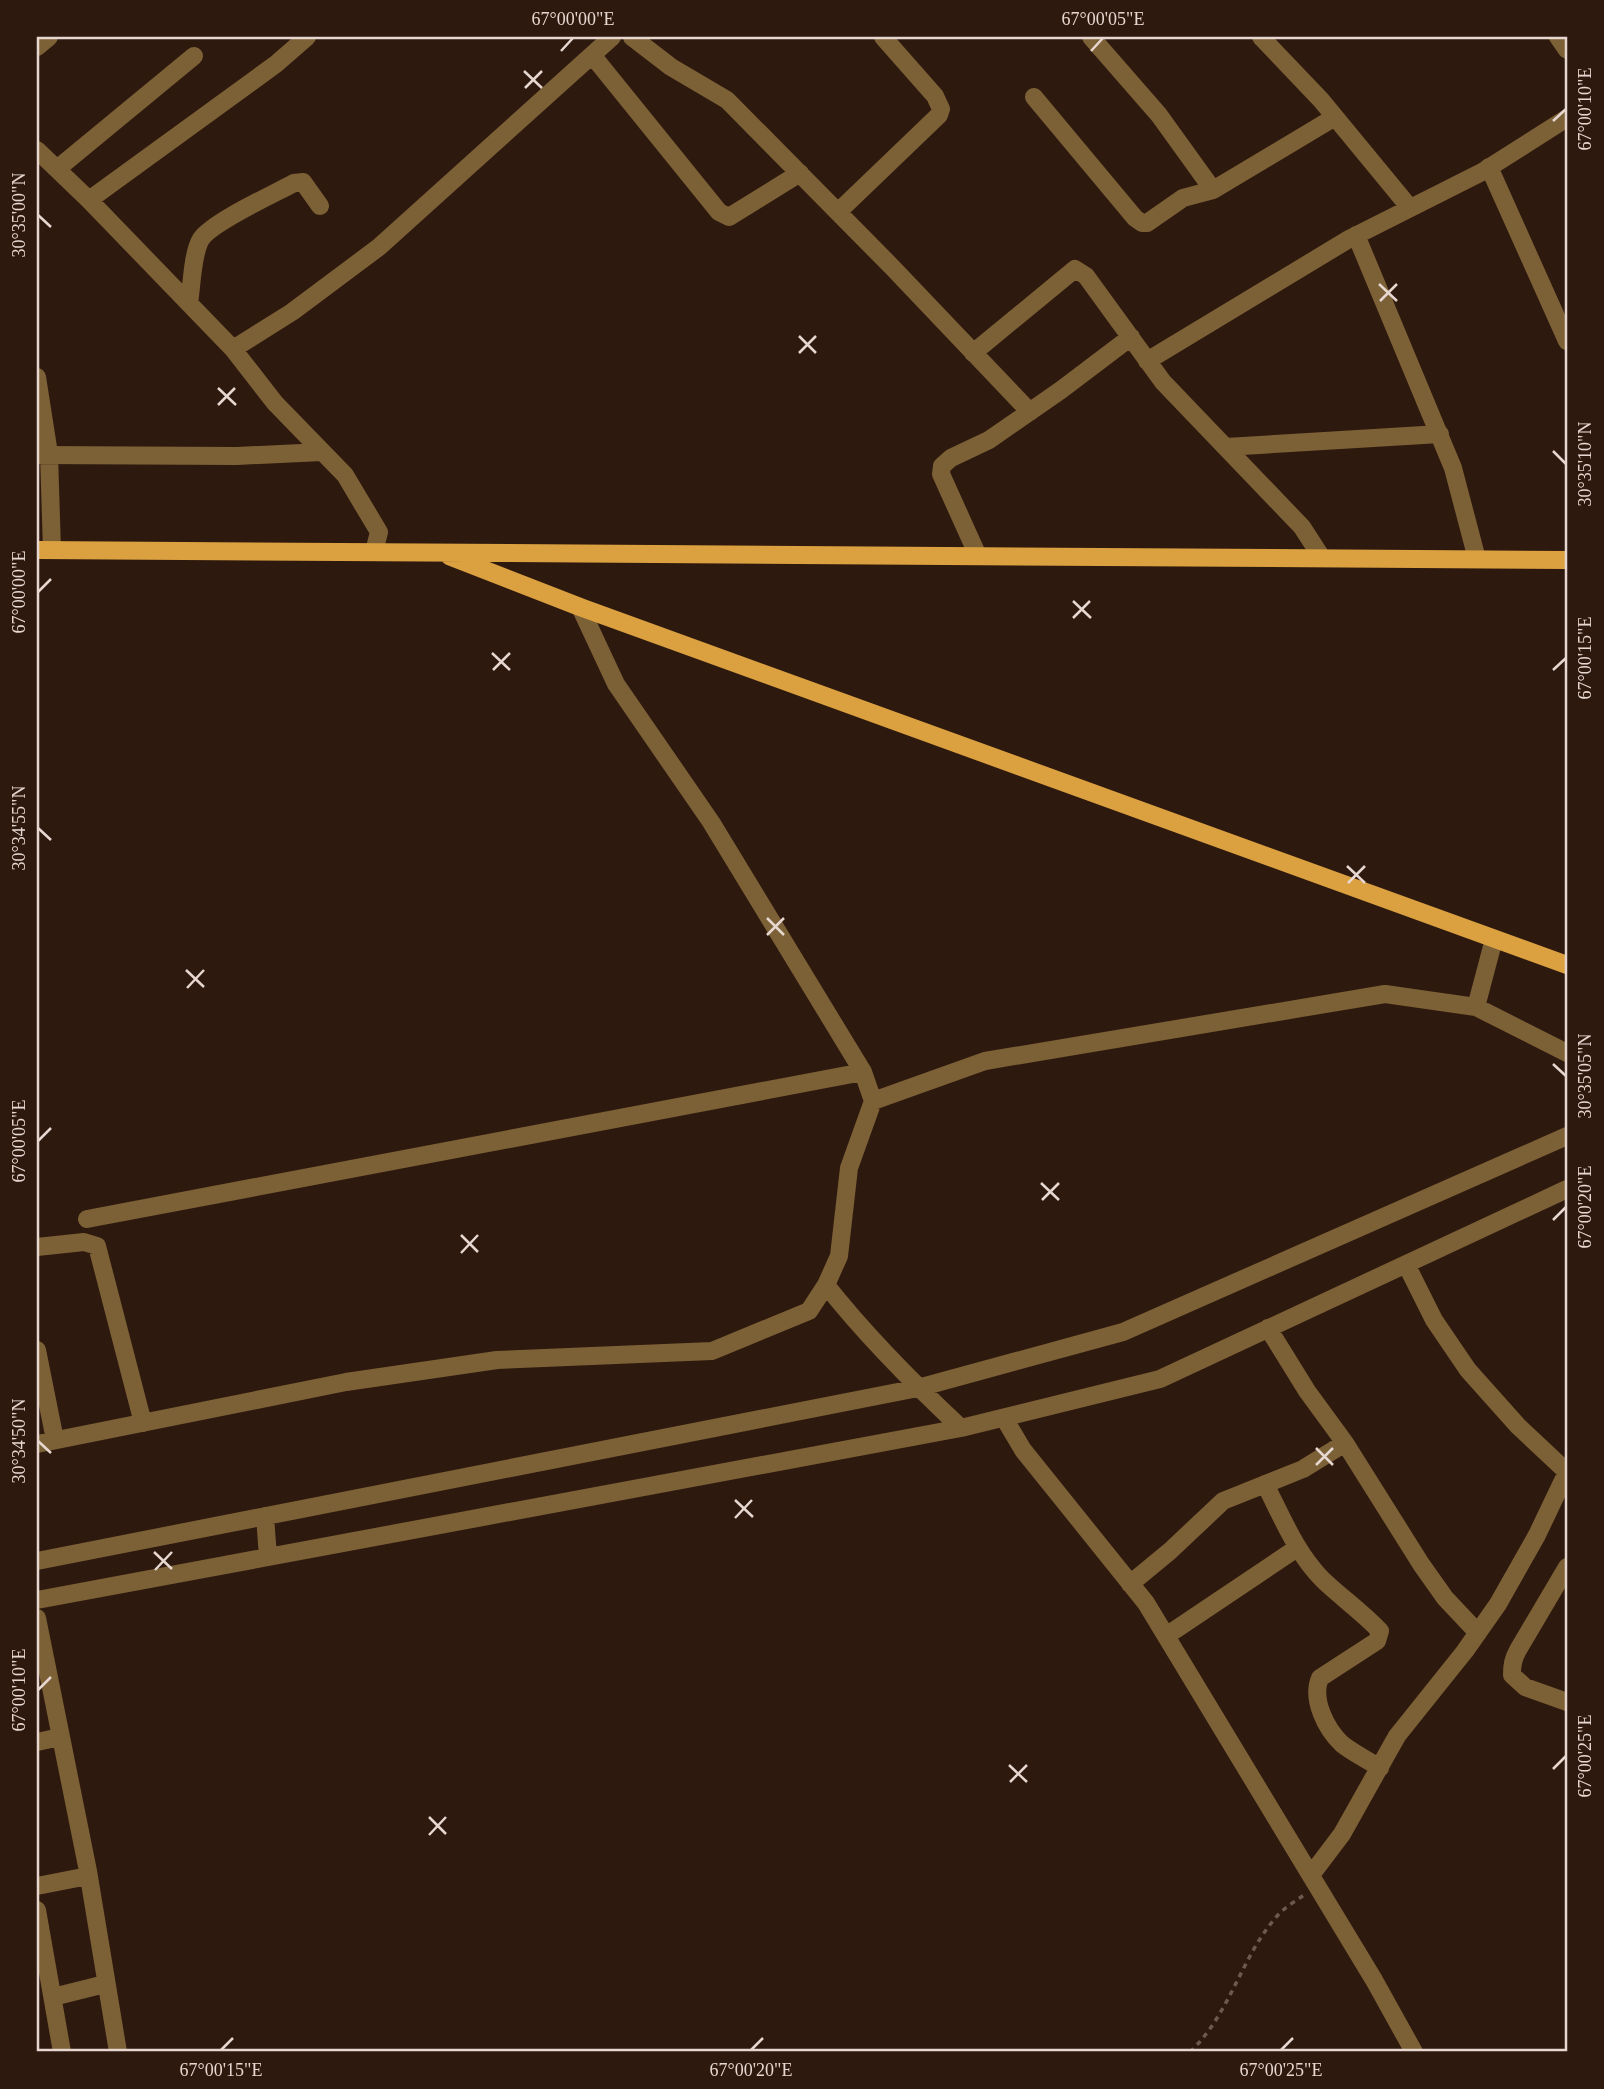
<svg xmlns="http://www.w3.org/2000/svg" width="1604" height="2089" font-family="Georgia,serif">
  <rect width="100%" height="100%" fill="#2e190e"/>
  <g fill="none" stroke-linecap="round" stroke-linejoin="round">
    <!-- path -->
    <path stroke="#6c5950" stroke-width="3.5" stroke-dasharray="5 5" stroke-linecap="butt" d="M1190,2052C1231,2013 1241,1956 1278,1915C1285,1907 1296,1901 1304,1895"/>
    <!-- minor -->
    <path stroke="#7c6036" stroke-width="18" d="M632,37L671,67L727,100L892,267L1030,412
      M1091,37L1159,115L1213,190
      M1261,37L1321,100L1410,208
      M1558,37L1567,50
      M37,47L49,37
      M592,55L719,212L729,217L800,173
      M1034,97L1135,218L1142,223H1147L1183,198L1213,190L1335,117
      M37,150L89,200L233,349
      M1489,167L1567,341
      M57,169L194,56
      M89,200L276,64L307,37
      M838,212L939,115L941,109L935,96L883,37
      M1356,235L1453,468L1477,559
      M189,303C192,286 192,254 201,239C212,222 274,194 294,183L303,182L320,206
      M973,353L1075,269L1086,276L1163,382L1302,527L1322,558
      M1147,361L1349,239L1482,172L1567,118
      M37,377L49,454L52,550
      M1226,447L1440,434
      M37,455L237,456L322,452
      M374,552L379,532L345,475L275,403L233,349L292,312L379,247L612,37
      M978,556L941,474L942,466L951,458L989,440L1061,390L1131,337
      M1476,1007L1494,939
      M873,1101L985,1061L1385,994L1476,1007L1567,1053
      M87,1219L863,1072
      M37,1247L84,1242L97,1246L143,1423
      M1406,1264L1434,1320L1468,1370L1518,1426L1567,1472
      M826,1285C867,1337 913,1383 961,1428
      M1268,1328L1307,1391L1345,1443L1421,1564L1445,1598L1478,1633
      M37,1350L55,1440
      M1004,1418L1023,1450L1146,1603L1374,1980L1414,2052
      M37,1444L346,1382L497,1360L712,1351L809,1311L826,1285L839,1256L849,1168L873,1101L863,1072L711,822L616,684L580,607
      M1265,1484C1282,1517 1296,1553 1323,1580C1342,1598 1362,1612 1380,1631L1377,1641L1320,1678C1311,1699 1326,1729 1342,1744C1353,1753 1368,1760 1380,1768
      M265,1516L268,1557
      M37,1561L918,1388L1123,1332L1567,1136
      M1567,1567L1518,1650C1513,1659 1512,1665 1512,1675L1525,1687L1567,1702
      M1130,1584L1170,1551L1223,1501L1303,1469L1345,1443
      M37,1600L961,1428L1160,1379L1567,1189
      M37,1618L88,1871L118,2052
      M1166,1636L1297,1548
      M37,1742L60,1737
      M1311,1875L1342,1834L1397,1736L1465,1651L1498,1604L1537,1535L1567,1472
      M37,1886L88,1876
      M37,1910L62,2052
      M53,1997L105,1984"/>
    <!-- major -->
    <path stroke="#dba140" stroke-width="18" d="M37,550L1567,560
      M449,556L580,607L1567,965"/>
  </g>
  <!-- ticks -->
  <path fill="none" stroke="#e6d7d0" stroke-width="2.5" d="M561,51L573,38M1091,51L1103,38M524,71L542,88M525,88L542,71M1553,121L1566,109M38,215L51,227M1379,284L1397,301M1380,301L1397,284M799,336L816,353M799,353L816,336M218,388L236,405M218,405L235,388M1553,451L1566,464M38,592L51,579M1073,601L1091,618M1073,618L1090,601M492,653L510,670M493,670L510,653M1553,670L1566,658M38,828L51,840M1347,866L1365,883M1348,883L1365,866M767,918L784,935M767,935L784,918M186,970L204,987M187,988L204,970M1553,1064L1566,1076M38,1141L51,1128M1041,1183L1059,1200M1042,1200L1059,1183M1553,1220L1566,1207M461,1235L478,1252M461,1253L478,1235M38,1441L51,1453M1316,1448L1333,1465M1316,1465L1333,1448M735,1500L753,1517M735,1518L752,1500M154,1552L172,1569M155,1570L172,1552M38,1690L51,1677M1009,1765L1027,1782M1553,1769L1566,1756M1010,1782L1027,1765M429,1817L446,1834M429,1835L446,1817M221,2050L233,2038M751,2050L763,2038M1281,2050L1293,2038"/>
  <!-- border -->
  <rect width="1604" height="2089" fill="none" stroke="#2e190e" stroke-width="77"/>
  <rect x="38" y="38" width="1528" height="2012" fill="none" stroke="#e6d7d0" stroke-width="2.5"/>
  <g font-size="18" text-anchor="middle" fill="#e6d7d0">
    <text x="573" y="25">67°00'00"E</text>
    <text x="1103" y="25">67°00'05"E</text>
    <text transform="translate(1585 109) rotate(-90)" y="6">67°00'10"E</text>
    <text transform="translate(19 215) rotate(-90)" y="6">30°35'00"N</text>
    <text transform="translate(1585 464) rotate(-90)" y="6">30°35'10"N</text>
    <text transform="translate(19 592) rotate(-90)" y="6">67°00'00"E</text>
    <text transform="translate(1585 658) rotate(-90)" y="6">67°00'15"E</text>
    <text transform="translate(19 828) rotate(-90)" y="6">30°34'55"N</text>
    <text transform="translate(1585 1076) rotate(-90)" y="6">30°35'05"N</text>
    <text transform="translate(19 1141) rotate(-90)" y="6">67°00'05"E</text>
    <text transform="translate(1585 1207) rotate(-90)" y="6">67°00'20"E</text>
    <text transform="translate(19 1441) rotate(-90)" y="6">30°34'50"N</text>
    <text transform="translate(19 1690) rotate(-90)" y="6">67°00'10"E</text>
    <text transform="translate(1585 1756) rotate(-90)" y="6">67°00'25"E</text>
    <text x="221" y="2076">67°00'15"E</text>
    <text x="751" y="2076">67°00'20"E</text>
    <text x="1281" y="2076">67°00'25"E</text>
  </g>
</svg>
